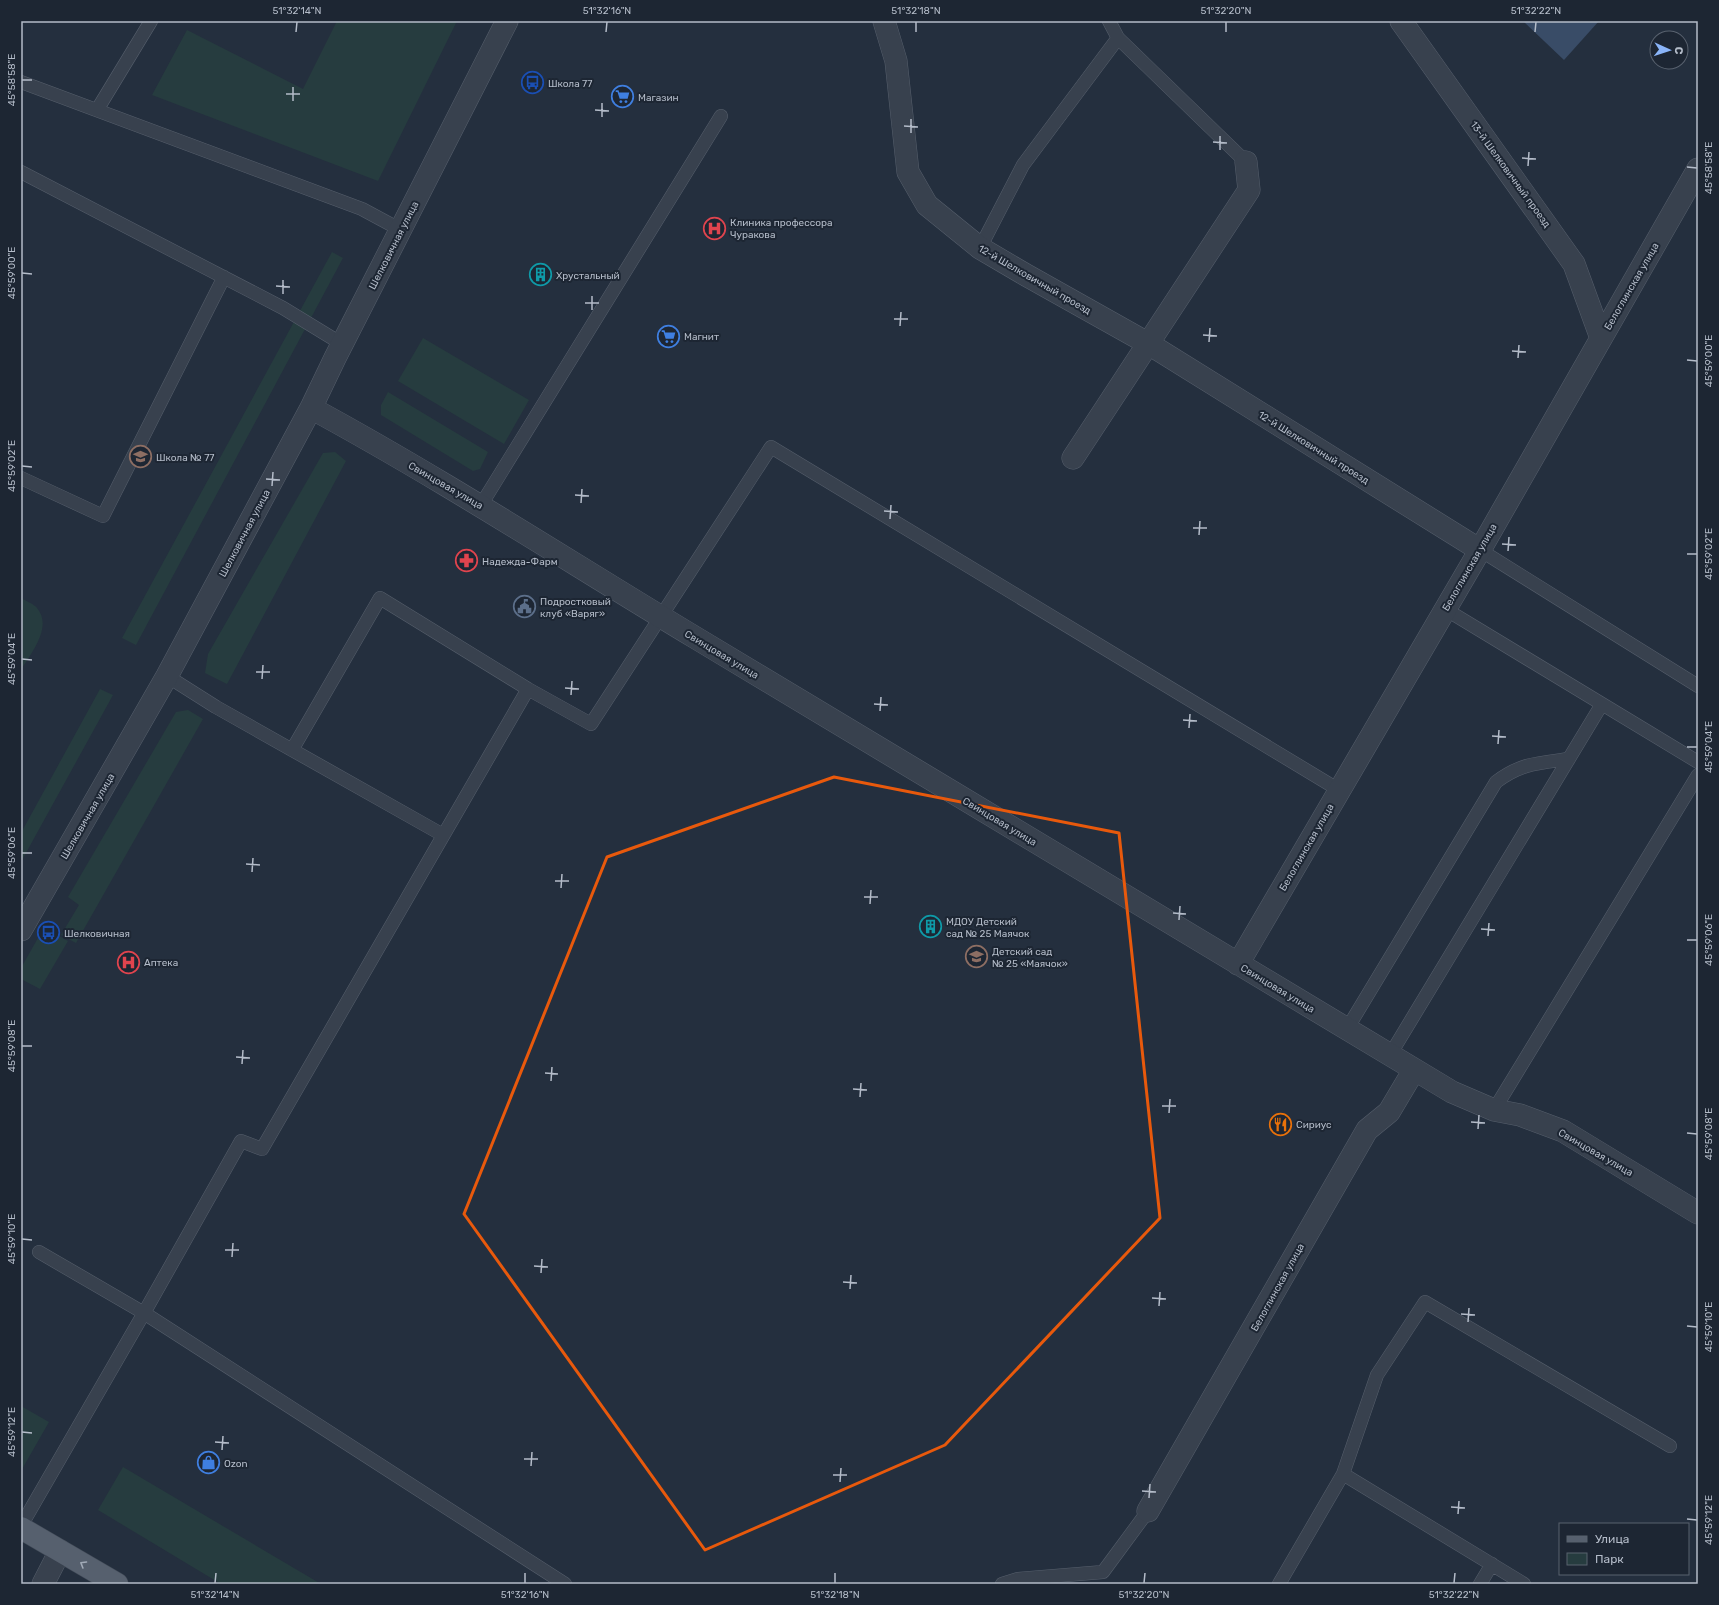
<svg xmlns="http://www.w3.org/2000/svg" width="1719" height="1605" font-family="Rubik,sans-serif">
  <rect width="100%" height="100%" fill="#242f3e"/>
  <!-- green -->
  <path fill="#263c3f" d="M337,21H457L378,181L152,95L187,30L303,89Z
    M332,252L343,258L136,645L122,638Z
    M423,338L529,400L504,444L398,381Z
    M388,392L488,452L480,469L473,471L381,415V405Z
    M335,452L346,461L227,684L205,673L208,654L323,453Z
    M21,598C26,601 34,604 37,608C53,627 31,653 21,670Z
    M100,689L113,695L21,862V833Z
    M188,710L203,719L76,943L61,935L79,905L68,897L176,712Z
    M54,933L68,941L40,989L21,979V968L38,938L48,943Z
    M21,1406L49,1422L21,1471Z
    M123,1467L321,1584H221L98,1510Z"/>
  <!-- water -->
  <path fill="#394c67" d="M1523,21H1599L1564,60Z"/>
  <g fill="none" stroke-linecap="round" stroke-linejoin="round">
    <defs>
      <path id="service" d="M1109,21L1118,38L1246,162
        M21,82L362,209L401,230
        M97,110L151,21
        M21,172L283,308L342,344
        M980,248L1023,165L1118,38
        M21,478L103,516L224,277
        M481,505L721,116
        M1480,550L1698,686
        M1445,609L1698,762
        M167,676L216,707L443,835
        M292,750L380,598L528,689
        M1347,1029L1496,782C1521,763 1539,763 1569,759
        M1390,1055L1602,704
        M1494,1110L1698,775
        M39,1252L144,1313L565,1584
        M1343,1474L1377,1375L1425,1302L1670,1446
        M21,1526L144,1313L241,1141L262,1149L528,689L591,724L771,447L1339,790
        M1002,1584L1018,1579L1103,1572L1148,1511
        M1279,1584L1343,1474L1524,1584
        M1480,1584L1492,1564"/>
      <path id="minor" d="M884,21L896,61L908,172L927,205L980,248L1026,275L1149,344L1480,550
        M1401,21L1574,264L1601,338
        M311,408C442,479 568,561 696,638C948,789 1199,942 1452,1092L1494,1110L1520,1115L1563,1131L1698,1213
        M1073,458L1249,190L1246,162
        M21,930L167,676L311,408L335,358L507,21
        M1238,964L1480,550L1698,169
        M1148,1511L1367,1130L1389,1112L1414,1070
        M43,1584L60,1551"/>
      <path id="primary" d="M21,1528L117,1584"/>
    </defs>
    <!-- service casing -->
    <use href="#service" stroke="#565f6c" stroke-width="14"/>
    <!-- minor casing -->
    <use href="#minor" stroke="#565f6c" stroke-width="23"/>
    <!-- primary casing -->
    <use href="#primary" stroke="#414a57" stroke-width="23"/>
    <!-- service -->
    <use href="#service" stroke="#38414e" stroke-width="13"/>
    <!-- minor -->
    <use href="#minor" stroke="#38414e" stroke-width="22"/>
    <!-- primary -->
    <use href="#primary" stroke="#56606e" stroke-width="22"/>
  </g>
  <!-- one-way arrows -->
  <defs><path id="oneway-chevron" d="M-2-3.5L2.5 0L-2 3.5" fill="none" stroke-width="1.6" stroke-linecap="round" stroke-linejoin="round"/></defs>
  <use stroke="#a1aab7" href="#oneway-chevron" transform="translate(83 1564) rotate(-149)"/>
  <!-- marked area -->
  <path fill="none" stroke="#e8590c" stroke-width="3" stroke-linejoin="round" d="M834,777L1119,833L1160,1218L945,1445L705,1550L464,1214L607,857Z"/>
  <!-- ticks -->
  <path fill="none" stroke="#b4bcc9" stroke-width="1.5" d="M296,32L297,22M606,32L607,22M916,32V22M1226,32V22M1535,32L1536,22M22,80H32M286,94H300M293,101V87M595,110L609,111M602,117V103M904,126L918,127M911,133V119M1213,142L1227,143M1220,150V136M1522,158L1536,159M1528,166L1529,152M1687,167L1697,168M22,273L32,274M276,286L290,287M283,294V280M585,303H599M592,310V296M894,319H908M900,326L901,312M1203,335L1217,336M1209,342L1210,328M1512,351L1526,352M1518,358L1519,345M1687,360L1697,361M22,466L32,467M266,479L280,480M272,486L273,472M575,495L589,496M581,503L582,489M884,511L898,512M890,519L891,505M1193,528H1207M1199,535L1200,521M1502,544L1516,545M1508,551L1509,537M1687,554H1697M22,659L32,660M256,672H270M262,679L263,665M565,688L579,689M571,695L572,681M874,704L888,705M880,711L881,697M1183,720L1197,721M1189,728L1190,714M1492,736L1506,737M1498,744L1499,730M1687,747H1697M22,853H32M246,864L260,865M252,872L253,858M555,881H569M561,888L562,874M864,897H878M870,904L871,890M1173,913L1186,914M1179,920L1180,906M1481,929L1495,930M1488,936L1489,923M1687,940H1697M22,1046H32M236,1057L250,1058M242,1064L243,1050M545,1073L558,1074M551,1081L552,1067M853,1089L867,1090M860,1097L861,1083M1162,1106H1176M1169,1113L1170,1099M1471,1122L1485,1123M1478,1129L1479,1115M1687,1133L1697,1134M22,1239L32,1240M225,1250H239M232,1257L233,1243M534,1266L548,1267M541,1273L542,1259M843,1282L857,1283M850,1289L851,1275M1152,1298L1166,1299M1159,1306L1160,1292M1461,1314L1475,1315M1468,1322L1469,1308M1687,1326L1697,1327M22,1432L32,1433M215,1442L229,1443M222,1450L223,1436M524,1459H538M531,1466L532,1452M833,1475H847M840,1482L841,1468M1142,1491L1156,1492M1149,1498L1150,1484M1451,1507L1465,1508M1458,1514L1459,1501M1687,1519L1697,1520M215,1583L216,1573M525,1583V1573M835,1583V1573M1144,1583L1145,1573M1454,1583L1455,1573"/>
  <!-- icons -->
  <defs>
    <symbol id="bus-ring" viewBox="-11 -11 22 22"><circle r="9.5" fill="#1d2633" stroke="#1a4fb4" stroke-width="1.5"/><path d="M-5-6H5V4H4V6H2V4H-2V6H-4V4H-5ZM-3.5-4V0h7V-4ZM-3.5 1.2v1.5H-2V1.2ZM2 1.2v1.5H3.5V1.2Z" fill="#1a4fb4"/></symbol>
    <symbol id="supermarket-ring" viewBox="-11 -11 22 22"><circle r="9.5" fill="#1d2633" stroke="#3f7fe0" stroke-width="1.5"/><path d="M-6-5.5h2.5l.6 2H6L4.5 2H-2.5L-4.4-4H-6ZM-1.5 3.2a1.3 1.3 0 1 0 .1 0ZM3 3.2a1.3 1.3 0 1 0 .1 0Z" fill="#3f7fe0"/></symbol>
    <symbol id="hospital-ring" viewBox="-11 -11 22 22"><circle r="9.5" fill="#1d2633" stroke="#e0444e" stroke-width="1.5"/><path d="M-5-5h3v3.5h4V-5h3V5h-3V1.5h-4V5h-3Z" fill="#e0444e"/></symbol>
    <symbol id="building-ring" viewBox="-11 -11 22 22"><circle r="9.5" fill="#1d2633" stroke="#0f9aa8" stroke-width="1.5"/><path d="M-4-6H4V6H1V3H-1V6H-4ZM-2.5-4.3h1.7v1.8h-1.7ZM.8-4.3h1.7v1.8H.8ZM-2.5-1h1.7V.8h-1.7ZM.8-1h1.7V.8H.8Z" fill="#0f9aa8"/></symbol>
    <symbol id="school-ring" viewBox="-11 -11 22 22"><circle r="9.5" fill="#1d2633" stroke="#8d6e63" stroke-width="1.5"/><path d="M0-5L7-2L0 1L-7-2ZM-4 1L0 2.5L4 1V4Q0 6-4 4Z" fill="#8d6e63"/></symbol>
    <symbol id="pharmacy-ring" viewBox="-11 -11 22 22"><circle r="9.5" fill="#1d2633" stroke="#e0444e" stroke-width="1.5"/><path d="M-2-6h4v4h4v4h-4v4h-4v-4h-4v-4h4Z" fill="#e0444e"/></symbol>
    <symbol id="civic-ring" viewBox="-11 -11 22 22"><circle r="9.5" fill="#1d2633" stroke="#5c6f8a" stroke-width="1.5"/><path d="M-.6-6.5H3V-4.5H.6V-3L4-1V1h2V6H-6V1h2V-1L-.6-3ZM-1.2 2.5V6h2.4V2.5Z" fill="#5c6f8a"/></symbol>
    <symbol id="restaurant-ring" viewBox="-11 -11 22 22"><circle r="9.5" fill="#1d2633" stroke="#e8710a" stroke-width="1.5"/><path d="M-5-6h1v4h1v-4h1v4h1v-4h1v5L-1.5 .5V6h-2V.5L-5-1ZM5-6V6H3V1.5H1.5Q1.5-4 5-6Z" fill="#e8710a"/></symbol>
    <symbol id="shop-ring" viewBox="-11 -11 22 22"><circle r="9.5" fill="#1d2633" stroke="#3f7fe0" stroke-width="1.5"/><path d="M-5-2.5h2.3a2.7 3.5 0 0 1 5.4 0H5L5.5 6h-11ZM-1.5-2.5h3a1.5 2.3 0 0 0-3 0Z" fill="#3f7fe0"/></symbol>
  </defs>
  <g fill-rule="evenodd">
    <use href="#bus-ring" x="520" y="70" width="25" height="25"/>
    <use href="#supermarket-ring" x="610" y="84" width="25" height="25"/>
    <use href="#hospital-ring" x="702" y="216" width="25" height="25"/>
    <use href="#building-ring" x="528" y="262" width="25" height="25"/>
    <use href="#supermarket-ring" x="656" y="324" width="25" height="25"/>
    <use href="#school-ring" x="128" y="444" width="25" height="25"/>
    <use href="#pharmacy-ring" x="454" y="548" width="25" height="25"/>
    <use href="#civic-ring" x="512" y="594" width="25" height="25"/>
    <use href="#building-ring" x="918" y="914" width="25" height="25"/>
    <use href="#bus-ring" x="36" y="920" width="25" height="25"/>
    <use href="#school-ring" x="964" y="944" width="25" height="25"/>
    <use href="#hospital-ring" x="116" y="950" width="25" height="25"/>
    <use href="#restaurant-ring" x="1268" y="1112" width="25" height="25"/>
    <use href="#shop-ring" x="196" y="1450" width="25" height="25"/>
  </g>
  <g text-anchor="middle" stroke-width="4" stroke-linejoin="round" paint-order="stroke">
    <!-- poi labels -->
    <g font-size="10" fill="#b4bcc9" stroke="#1d2633" text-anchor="start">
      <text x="548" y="87">Школа 77</text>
      <text x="638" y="101">Магазин</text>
      <text x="730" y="226">Клиника профессора<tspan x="730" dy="12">Чуракова</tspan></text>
      <text x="556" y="279">Хрустальный</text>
      <text x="684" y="340">Магнит</text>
      <text x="156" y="461">Школа № 77</text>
      <text x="482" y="565">Надежда-Фарм</text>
      <text x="540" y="605">Подростковый<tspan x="540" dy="12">клуб «Варяг»</tspan></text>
      <text x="946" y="925">МДОУ Детский<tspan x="946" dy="12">сад № 25 Маячок</tspan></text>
      <text x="64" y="937">Шелковичная</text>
      <text x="992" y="955">Детский сад<tspan x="992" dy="12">№ 25 «Маячок»</tspan></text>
      <text x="144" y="966">Аптека</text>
      <text x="1296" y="1128">Сириус</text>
      <text x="224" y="1467">Ozon</text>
    </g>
    <!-- street labels -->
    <g font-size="10" fill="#b4bcc9" stroke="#1d2633">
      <text transform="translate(1511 174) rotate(54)" y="4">13-й Шелковичный проезд</text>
      <text transform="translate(393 245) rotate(-63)" y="4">Шелковичная улица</text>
      <text transform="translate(1035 279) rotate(30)" y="4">12-й Шелковичный проезд</text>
      <text transform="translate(1631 286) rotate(-60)" y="4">Белоглинская улица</text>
      <text transform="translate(1314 447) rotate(32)" y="4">12-й Шелковичный проезд</text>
      <text transform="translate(446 485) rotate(30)" y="4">Свинцовая улица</text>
      <text transform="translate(244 533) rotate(-62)" y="4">Шелковичная улица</text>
      <text transform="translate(1469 567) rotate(-60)" y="4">Белоглинская улица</text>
      <text transform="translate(722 654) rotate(31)" y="4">Свинцовая улица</text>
      <text transform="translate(87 816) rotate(-60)" y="4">Шелковичная улица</text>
      <text transform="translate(1000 821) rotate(31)" y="4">Свинцовая улица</text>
      <text transform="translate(1306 847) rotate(-60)" y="4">Белоглинская улица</text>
      <text transform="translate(1278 988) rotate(31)" y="4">Свинцовая улица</text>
      <text transform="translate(1596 1152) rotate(30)" y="4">Свинцовая улица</text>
      <text transform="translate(1277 1287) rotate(-61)" y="4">Белоглинская улица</text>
    </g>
  </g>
  <!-- border -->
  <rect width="1719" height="1605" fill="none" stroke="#1d2633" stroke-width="44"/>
  <!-- legend -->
  <rect x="1559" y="1523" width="130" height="52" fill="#1d2633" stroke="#59626f"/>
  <rect x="1567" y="1536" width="20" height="6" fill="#56606e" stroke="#59626f"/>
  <text x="1595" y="1543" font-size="12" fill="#b4bcc9">Улица</text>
  <rect x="1567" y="1553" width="20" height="12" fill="#263c3f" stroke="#59626f"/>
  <text x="1595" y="1563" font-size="12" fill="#b4bcc9">Парк</text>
  <!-- north arrow -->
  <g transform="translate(1669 50) rotate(93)"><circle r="19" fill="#1d2633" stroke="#59626f"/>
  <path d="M0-3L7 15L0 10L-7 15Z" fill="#8ab4f8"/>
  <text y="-6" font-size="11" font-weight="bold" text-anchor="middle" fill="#b4bcc9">С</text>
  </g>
  <rect x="22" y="22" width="1675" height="1561" fill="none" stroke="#b4bcc9" stroke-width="1.5"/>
  <g font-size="10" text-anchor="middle" fill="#b4bcc9">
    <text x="297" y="14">51°32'14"N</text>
    <text x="607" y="14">51°32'16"N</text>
    <text x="916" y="14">51°32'18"N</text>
    <text x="1226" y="14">51°32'20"N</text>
    <text x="1536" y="14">51°32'22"N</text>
    <text transform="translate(11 80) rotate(-90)" y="4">45°58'58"E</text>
    <text transform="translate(1708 168) rotate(-90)" y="4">45°58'58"E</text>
    <text transform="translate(11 273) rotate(-90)" y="4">45°59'00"E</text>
    <text transform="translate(1708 361) rotate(-90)" y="4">45°59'00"E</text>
    <text transform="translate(11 466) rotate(-90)" y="4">45°59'02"E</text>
    <text transform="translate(1708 554) rotate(-90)" y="4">45°59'02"E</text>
    <text transform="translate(11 659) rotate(-90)" y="4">45°59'04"E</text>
    <text transform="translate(1708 747) rotate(-90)" y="4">45°59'04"E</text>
    <text transform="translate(11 853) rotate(-90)" y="4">45°59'06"E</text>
    <text transform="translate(1708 940) rotate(-90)" y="4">45°59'06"E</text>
    <text transform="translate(11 1046) rotate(-90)" y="4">45°59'08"E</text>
    <text transform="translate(1708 1134) rotate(-90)" y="4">45°59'08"E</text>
    <text transform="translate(11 1239) rotate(-90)" y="4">45°59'10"E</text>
    <text transform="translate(1708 1327) rotate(-90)" y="4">45°59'10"E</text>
    <text transform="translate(11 1432) rotate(-90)" y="4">45°59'12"E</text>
    <text transform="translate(1708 1520) rotate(-90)" y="4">45°59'12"E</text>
    <text x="215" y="1598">51°32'14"N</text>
    <text x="525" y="1598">51°32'16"N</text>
    <text x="835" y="1598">51°32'18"N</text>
    <text x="1144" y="1598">51°32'20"N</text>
    <text x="1454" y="1598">51°32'22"N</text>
  </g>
</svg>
